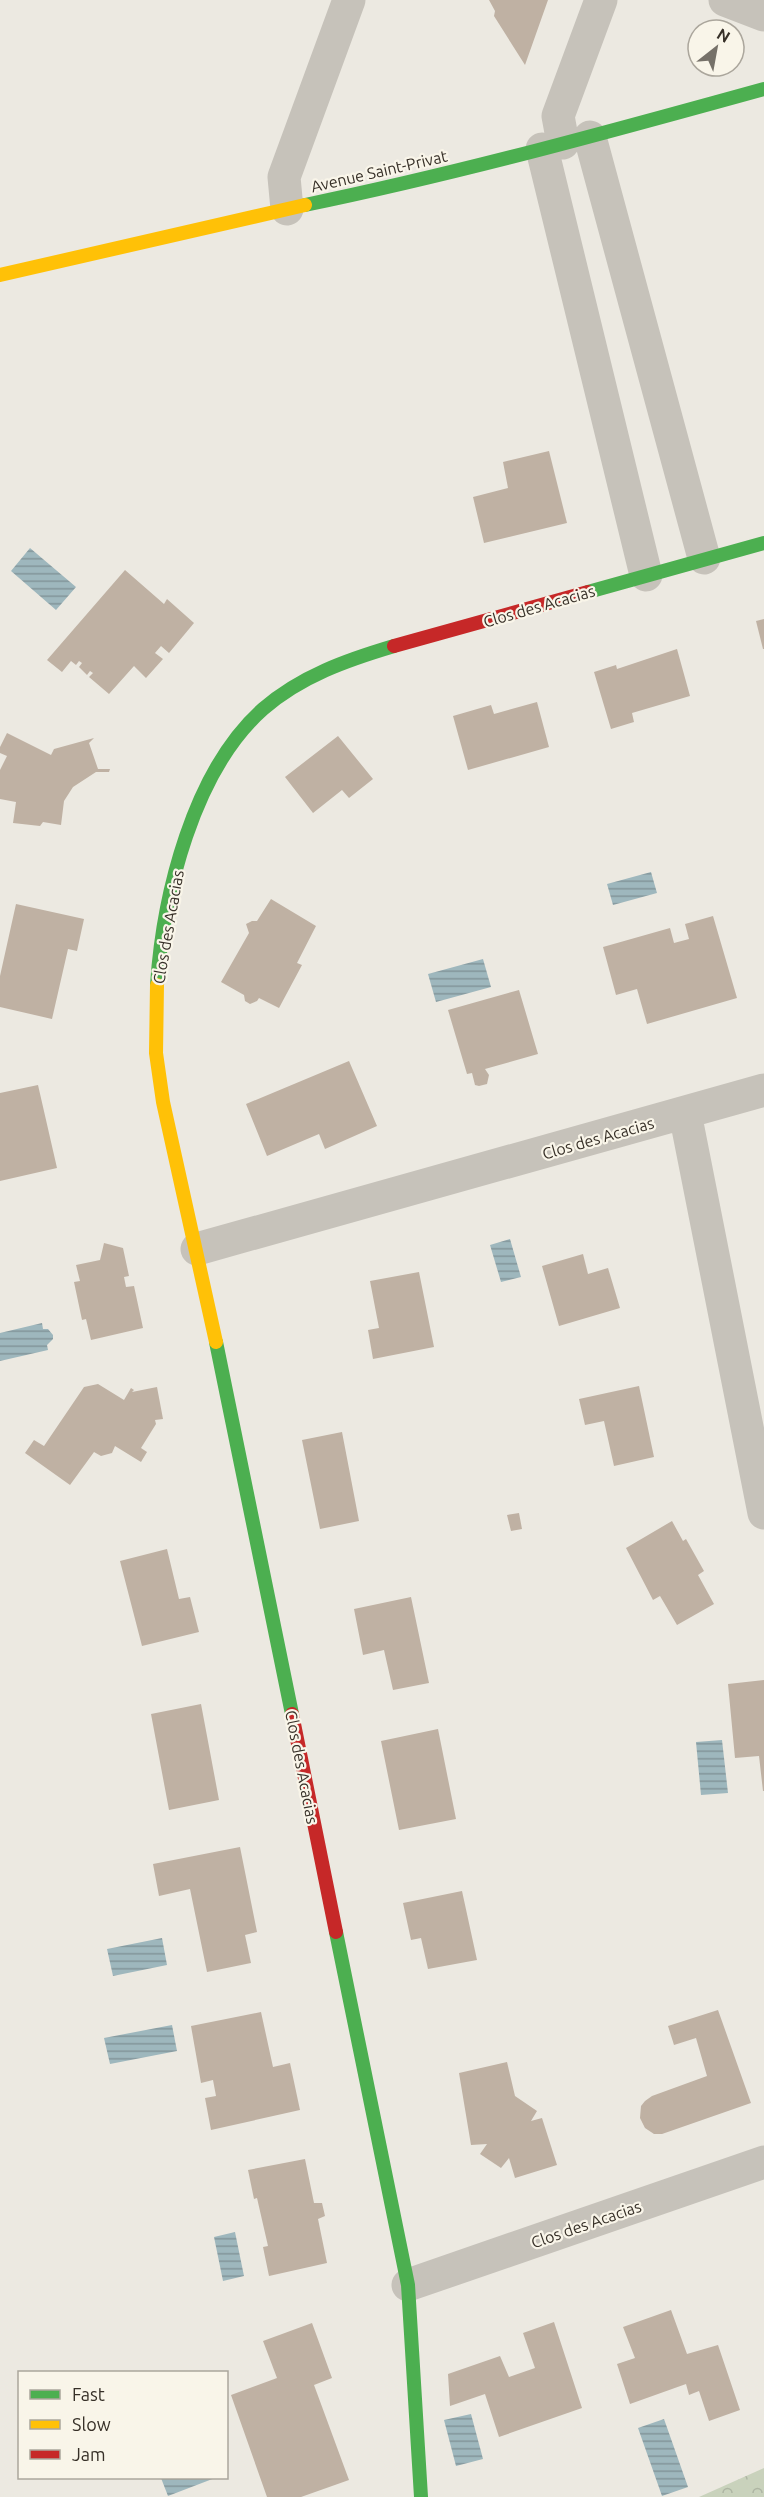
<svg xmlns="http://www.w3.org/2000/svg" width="764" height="2497" font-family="Ubuntu,sans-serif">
  <defs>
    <pattern id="forest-crowns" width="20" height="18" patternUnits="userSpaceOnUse" patternTransform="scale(1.5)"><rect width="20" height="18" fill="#c9d2bc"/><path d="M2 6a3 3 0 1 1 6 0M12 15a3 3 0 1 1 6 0" fill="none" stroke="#adb5a2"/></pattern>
    <pattern id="water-rules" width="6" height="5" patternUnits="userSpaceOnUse" patternTransform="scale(1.5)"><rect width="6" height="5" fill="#9eb7bd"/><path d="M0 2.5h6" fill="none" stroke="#82959a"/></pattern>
  </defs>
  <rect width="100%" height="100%" fill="#ece9e1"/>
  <!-- forest -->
  <path fill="url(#forest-crowns)" d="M764,2468V2497H699Z"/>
  <!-- water -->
  <path fill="url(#water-rules)" d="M30,548L76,587L56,610L11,571Z
    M651,872L657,893L613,905L607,884Z
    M483,959L491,987L436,1002L428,974Z
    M510,1239L521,1277L501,1282L490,1245Z
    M42,1323L43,1329H48L53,1335V1339L47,1345L48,1350L0,1361V1333Z
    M722,1740L728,1793L701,1795L696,1742Z
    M162,1938L167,1965L113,1976L107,1949Z
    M172,2025L177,2051L110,2064L104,2038Z
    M235,2232L244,2276L223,2281L214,2237Z
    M471,2414L483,2459L456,2466L444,2420Z
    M664,2419L688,2487L662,2496L638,2428Z
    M161,2478H215L168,2496Z"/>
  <!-- building -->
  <path fill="#bfb1a3" d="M489,0H548L525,65L494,16L495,11Z
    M549,451L567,523L484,543L473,497L508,488L503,462Z
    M125,570L164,604L167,599L194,623L169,653L161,646L155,653L163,659L146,678L134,666L109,694L89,677L93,673L90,671L87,675L79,667L82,663L79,661L76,665L71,661L62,672L47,660Z
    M764,619V649H763L756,621Z
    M677,649L690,696L632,713L634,722L611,729L594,672L616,665L617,669Z
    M537,702L549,747L468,770L453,716L491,705L494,714Z
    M7,733L51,755L54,749L94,738L89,743L98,769H110L109,772H96L73,787L64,801L61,825L43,822L40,826L13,823L16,802L0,799V770L7,756L0,753V747Z
    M338,736L373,779L349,798L342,790L313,813L285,777Z
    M271,899L316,926L297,963L302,965L279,1008L259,998L257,1001L250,1004L245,1001L244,995L221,982L249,933L246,924L252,921H257Z
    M16,904L84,919L77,951L68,949L52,1019L0,1007V976Z
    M713,916L737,998L647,1024L637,989L616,995L603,947L670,928L674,943L689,939L685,924Z
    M519,990L538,1054L485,1069L489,1075L487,1084L479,1086L475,1085L472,1073L467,1074L448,1010Z
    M349,1061L377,1126L325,1149L319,1134L267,1156L246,1104Z
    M38,1085L57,1168L0,1181V1093Z
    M104,1243L123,1248L129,1276L124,1277L126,1287L134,1286L143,1328L91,1340L86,1319L82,1320L74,1282L80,1281L76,1265L100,1260Z
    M583,1254L588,1274L608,1268L620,1308L559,1326L542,1266Z
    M419,1272L434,1347L373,1359L368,1330L379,1328L370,1281Z
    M98,1384L124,1400L131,1388L134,1390L132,1392L157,1387L163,1419L155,1420L156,1424L141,1448L147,1452L141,1462L115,1446L112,1453L101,1456L94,1452L70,1485L25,1453L34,1440L44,1446L84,1387Z
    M639,1386L654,1457L614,1466L604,1421L585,1425L579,1399Z
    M342,1432L359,1521L320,1529L302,1440Z
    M519,1513L522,1529L511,1531L507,1515Z
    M672,1521L683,1541L686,1539L704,1571L698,1575L714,1604L677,1625L660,1596L653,1600L626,1548Z
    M167,1549L179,1599L190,1597L199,1632L142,1646L120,1561Z
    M411,1597L429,1683L393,1690L384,1650L363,1655L354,1609Z
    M764,1680V1791H763L759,1756L735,1758L728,1684Z
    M201,1704L219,1800L169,1810L151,1714Z
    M438,1729L456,1819L399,1830L381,1741Z
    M240,1847L257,1932L245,1935L251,1963L207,1972L190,1889L159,1896L153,1864Z
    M462,1891L477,1960L428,1969L421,1938L411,1940L403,1903Z
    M718,2010L751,2103L662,2134H654L645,2128L640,2118L641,2106L645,2101L652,2096L707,2076L696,2038L674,2045L668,2026Z
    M261,2012L273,2067L290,2063L300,2110L211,2130L205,2098L216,2096L213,2080L201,2083L191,2026Z
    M507,2062L515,2096L537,2111L531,2121L542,2118L557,2165L515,2178L509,2158L501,2168L480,2154L487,2144L471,2145L459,2073Z
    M305,2159L314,2203H322L325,2216L318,2219L327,2263L269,2276L263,2247L268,2246L257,2198L254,2199L248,2170Z
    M671,2310L687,2354L718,2345L740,2410L709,2421L699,2391L689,2395L686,2384L630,2404L617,2364L635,2358L623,2327Z
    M554,2322L582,2408L499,2437L485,2394L450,2406L448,2374L500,2356L509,2377L535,2368L523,2333Z
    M312,2323L332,2378L314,2385L349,2480L301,2497H267L231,2395L277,2378L263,2341Z"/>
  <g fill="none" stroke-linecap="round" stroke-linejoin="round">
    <!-- street -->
    <path stroke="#c6c2ba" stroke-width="33" d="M725,0L764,15
      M590,137L704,558
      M563,143L558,116L601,0
      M542,149L646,575
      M287,209L284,177L349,0
      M685,1113L764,1513
      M197,1249L764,1090
      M408,2285L764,2162"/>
    <!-- fast -->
    <path stroke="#4caf50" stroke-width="14" d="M305,205C460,173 612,131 764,89
      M588,592L764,543
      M157,985C163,895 193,771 263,709C301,676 347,660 394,646
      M216,1342L292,1714
      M336,1932L408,2285L421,2497"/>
    <!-- slow -->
    <path stroke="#ffc107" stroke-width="14" d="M0,275L305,205
      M157,985L156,1053L163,1102L216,1342"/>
    <!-- jam -->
    <path stroke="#c62828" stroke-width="14" d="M394,646L588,592
      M292,1714L336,1932"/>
  </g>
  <g text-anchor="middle" stroke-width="4.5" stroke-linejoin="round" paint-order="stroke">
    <!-- street labels -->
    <g font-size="16" fill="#373028" stroke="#f9f5e9">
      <text transform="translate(379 171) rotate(-13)" y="6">Avenue Saint-Privat</text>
      <text transform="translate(539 606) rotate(-16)" y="6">Clos des Acacias</text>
      <text transform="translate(168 927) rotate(-80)" y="6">Clos des Acacias</text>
      <text transform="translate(598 1138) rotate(-16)" y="6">Clos des Acacias</text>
      <text transform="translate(302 1767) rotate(79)" y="6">Clos des Acacias</text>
      <text transform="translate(586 2224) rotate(-19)" y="6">Clos des Acacias</text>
    </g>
  </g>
  <!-- legend -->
  <rect x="18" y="2371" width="210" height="108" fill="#f9f5e9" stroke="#aba69c" stroke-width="1.5"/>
  <rect x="30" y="2390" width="30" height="9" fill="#4caf50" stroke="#aba69c" stroke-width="1.5"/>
  <text x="72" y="2401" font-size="18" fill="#373028">Fast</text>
  <rect x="30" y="2420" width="30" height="9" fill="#ffc107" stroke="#aba69c" stroke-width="1.5"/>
  <text x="72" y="2431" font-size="18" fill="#373028">Slow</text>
  <rect x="30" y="2450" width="30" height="9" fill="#c62828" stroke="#aba69c" stroke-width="1.5"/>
  <text x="72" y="2461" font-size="18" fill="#373028">Jam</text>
  <!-- north arrow -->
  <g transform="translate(716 48) rotate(31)"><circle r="28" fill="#f9f5e9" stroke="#aba69c" stroke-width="1.5"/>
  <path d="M0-4.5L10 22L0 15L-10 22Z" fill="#767169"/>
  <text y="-9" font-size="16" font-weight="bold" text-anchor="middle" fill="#373028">N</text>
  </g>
</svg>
